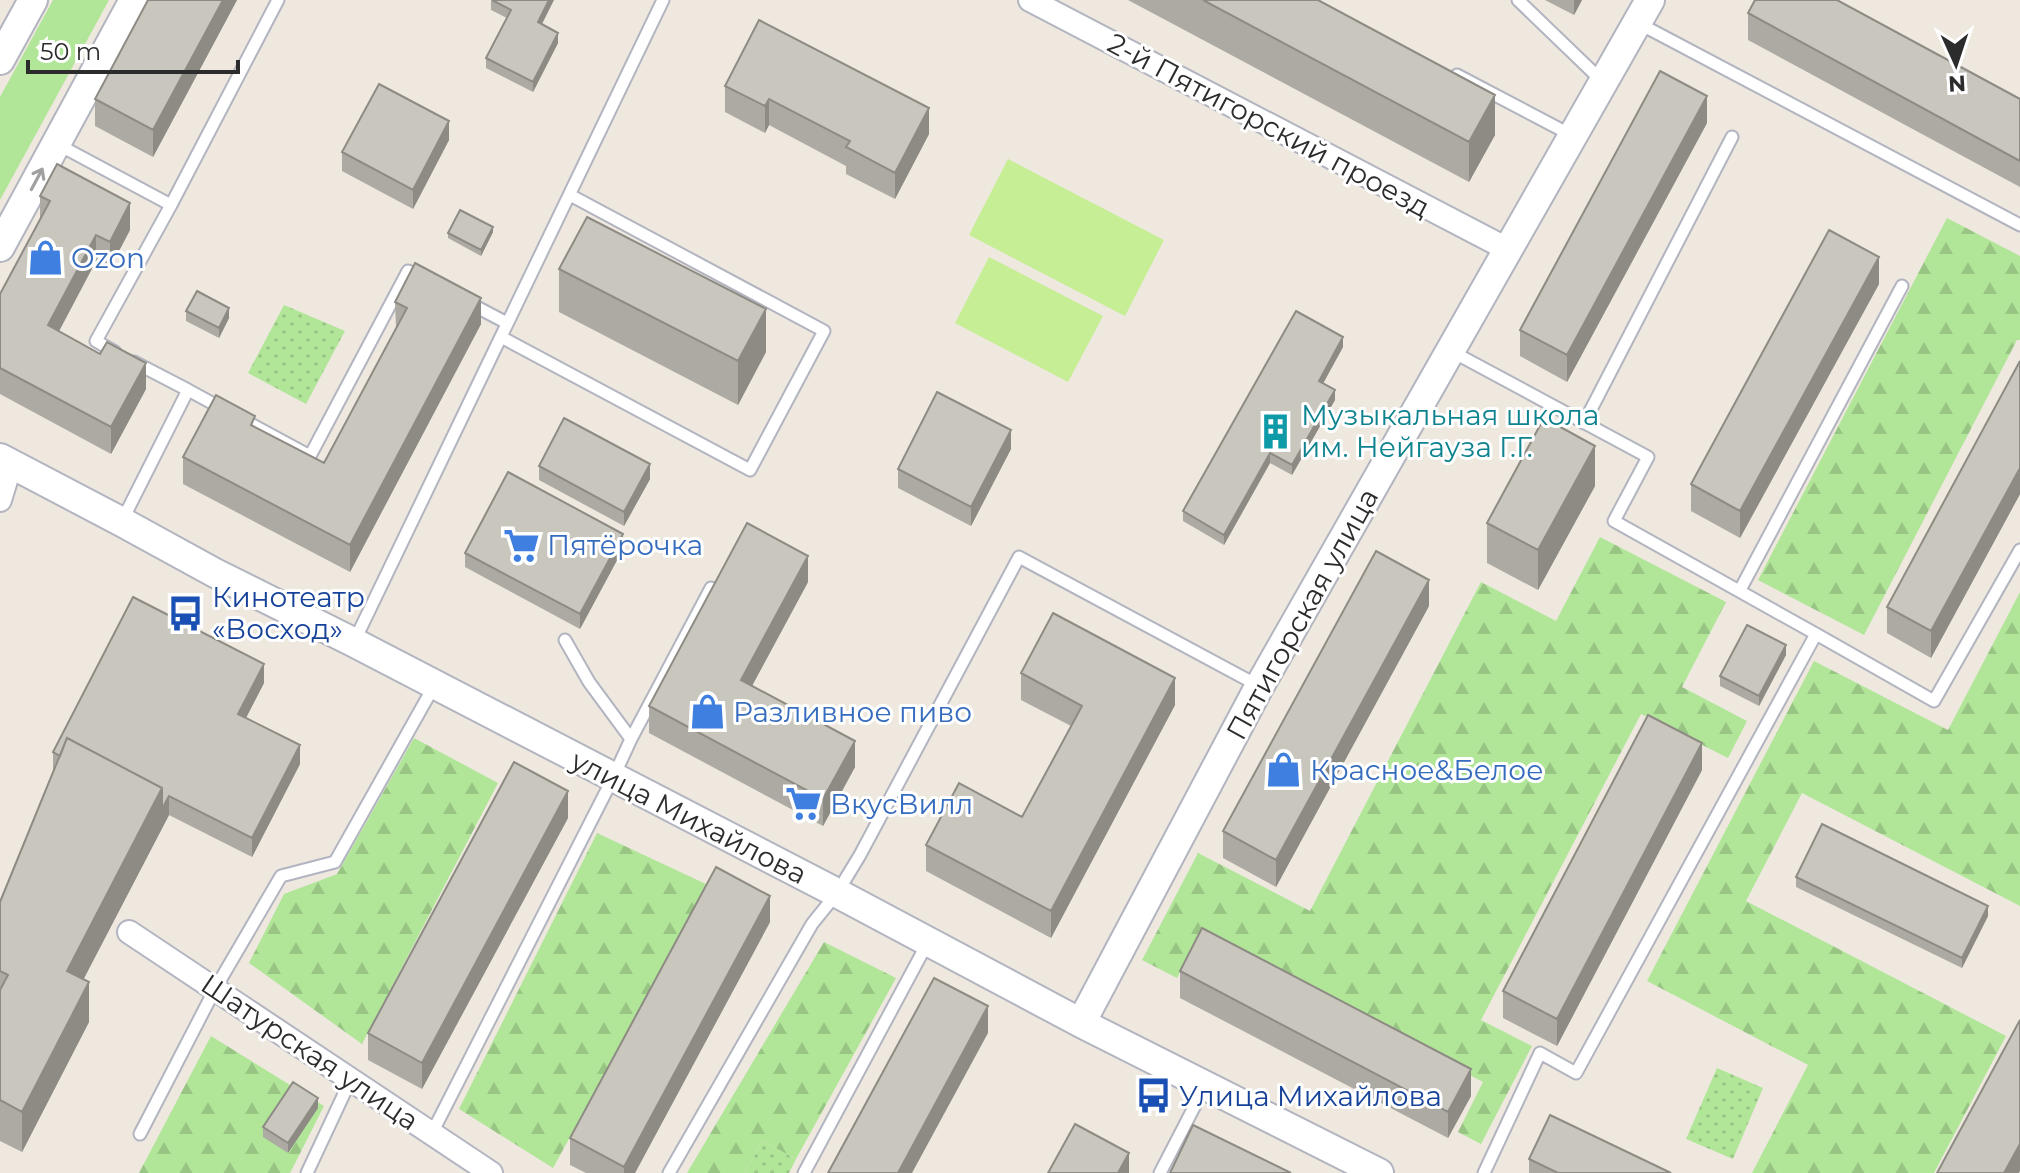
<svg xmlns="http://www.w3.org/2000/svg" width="2020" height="1173" font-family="Montserrat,sans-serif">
  <defs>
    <pattern id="forest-firs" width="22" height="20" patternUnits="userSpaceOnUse" patternTransform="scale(2)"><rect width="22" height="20" fill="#b1e699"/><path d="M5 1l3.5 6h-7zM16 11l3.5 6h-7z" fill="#98c584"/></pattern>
    <pattern id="park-dots" width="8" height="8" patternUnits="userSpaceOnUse" patternTransform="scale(2)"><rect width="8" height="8" fill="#b1e699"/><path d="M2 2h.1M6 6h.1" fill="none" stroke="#98c584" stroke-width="1.8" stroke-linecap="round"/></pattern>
  </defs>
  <rect width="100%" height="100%" fill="#eee8df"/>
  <!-- grass -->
  <path fill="#b1e699" d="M53,0H109L0,200V97Z"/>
  <!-- forest -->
  <path fill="url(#forest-firs)" d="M1947,218L2020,256V340H2017L1864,635L1758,580Z
    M1600,537L1726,602L1682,687L1747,721L1728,758L1641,714L1481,1020L1532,1046L1481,1144L1458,1132L1483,1082L1200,936L1177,978L1142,960L1198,853L1310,911L1481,582L1556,621Z
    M2020,592V906L1802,793L1746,901L2006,1036L1934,1173H1752L1808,1065L1647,981L1814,661L1948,730Z
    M414,738L498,783L362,1044L249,963L284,894L337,874Z
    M597,833L708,885L553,1168L459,1109Z
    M824,942L896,978L796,1159L762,1141L745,1173H687Z
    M211,1036L324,1106L290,1173H139Z"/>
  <!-- park -->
  <path fill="url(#park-dots)" d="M284,305L345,331L306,404L248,373Z
    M1717,1068L1763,1088L1733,1159L1686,1139Z
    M762,1141L796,1159L789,1173H745Z"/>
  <!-- pitch -->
  <path fill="#c5ee95" d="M1008,159L1164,240L1125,316L969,235Z
    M989,257L1103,316L1068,382L955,323Z"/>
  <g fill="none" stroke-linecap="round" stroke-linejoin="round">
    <defs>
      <path id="service" d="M1518,0L1601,80
        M1638,23L2020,225
        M1457,75L1573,136
        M57,144L171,205
        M469,303L507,323
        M501,337L750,470L824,331L570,195
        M1451,351L1648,457L1614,521L1816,634L1576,1073L1540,1053L1484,1173
        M115,352L96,341L171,205L278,0
        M188,390L223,409
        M245,421L310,456L408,271L422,278
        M1584,423L1732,137
        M122,521L188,390L134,362
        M1740,590L1902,286
        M1816,634L1934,701L2020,550
        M565,640L589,682L631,739
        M354,642L663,0
        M432,1133L613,778L631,739L711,588
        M140,1134L215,989L281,876L335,862L434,686
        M307,1173L351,1079
        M669,1173L812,924L837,893L860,855L1019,557L1259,686
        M804,1173L928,942
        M1160,1173L1205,1086"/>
      <path id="minor" d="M1030,0L1509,250
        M0,500L11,464
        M129,932L491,1173"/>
      <path id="tertiary" d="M0,60L33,0
        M0,247L134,0
        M0,458L122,522L215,573L353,642L837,893L1081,1023L1379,1173
        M1081,1023L1259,687L1650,0"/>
    </defs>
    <!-- service casing -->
    <use href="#service" stroke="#b2b4c0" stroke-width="15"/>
    <!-- minor casing -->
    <use href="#minor" stroke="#b2b4c0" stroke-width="26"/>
    <!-- tertiary casing -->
    <use href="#tertiary" stroke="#b2b4c0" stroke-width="32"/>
    <!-- service -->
    <use href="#service" stroke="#fff" stroke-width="11"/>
    <!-- minor -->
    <use href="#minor" stroke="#fff" stroke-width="22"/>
    <!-- tertiary -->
    <use href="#tertiary" stroke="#fff" stroke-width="28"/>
  </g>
  <!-- wall -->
  <path fill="#adaaa3" d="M148,0H237L153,157L95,126V99Z
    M491,0L542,24L558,43L533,92L486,68V58L507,18L491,10Z
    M1128,0H1318L1495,135L1469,182Z
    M1545,0H1582L1574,15Z
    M1748,13L2020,99V187L1748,40Z
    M725,86L929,134L895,199L846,174V166L769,125L765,133L725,112Z
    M1707,123L1567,382L1520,356V330Z
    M449,140L413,209L342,171V152Z
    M40,196L130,230L110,268L96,261L59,331L146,389L111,454L0,394V294L40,219Z
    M493,232L481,256L448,238V233Z
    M559,269L766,352L738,405L559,312Z
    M1879,284L1740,538L1691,511V484Z
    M395,302L481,324L350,572L183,484V457L255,427L324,463L396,328Z
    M186,311L229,318L219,338L186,321Z
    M1343,347L1323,383L1335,400L1292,475L1270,463L1224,545L1183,521V511Z
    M2020,361V494L1931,658L1887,633V607Z
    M1011,449L971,526L898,488V469Z
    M539,466L650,479L624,526L539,480Z
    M1595,486L1538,590L1487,563V523Z
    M623,549L580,629L465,567V553Z
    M808,582L752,686L855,767L823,826L649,733V706Z
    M1429,606L1276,887L1223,858V831Z
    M1786,655L1759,706L1720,686V676Z
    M1021,673L1175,705L1051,938L926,871V845L1022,817L1071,726L1021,700Z
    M264,683L246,718L300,764L252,857L169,815L83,980L89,1022L22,1152L0,1141V902L53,772V752Z
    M1702,770L1557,1046L1503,1018V991Z
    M568,818L422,1089L368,1060V1033Z
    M1796,877L1988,916L1962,968L1796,887Z
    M770,922L635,1173H586L570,1165V1138Z
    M1180,971L1471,1096L1448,1138L1180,998Z
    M318,1108L288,1153L263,1137V1127Z
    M1529,1159L1671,1173H1529Z"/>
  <!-- shaded-wall -->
  <path fill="#8d8b84" d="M223,0H237L153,157V130Z
    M549,0H554L538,32V22Z
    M1574,0H1582L1574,15Z
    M558,33V43L533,92V82Z
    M1495,95V135L1469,182V142Z
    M1707,96V123L1567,382V355Z
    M769,99V125L765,133V106Z
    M929,108V134L895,199V173Z
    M449,121V140L413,209V190Z
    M130,203V230L110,268V242Z
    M493,227V232L481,256V250Z
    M96,235V261L48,352V325Z
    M1879,257V284L1740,538V511Z
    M481,298V324L350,572V545Z
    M229,308V318L219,338V328Z
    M766,309V352L738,405V361Z
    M1343,337V347L1319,391V381Z
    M146,363V389L111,454V427Z
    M1335,390V400L1292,475V465Z
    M1011,430V449L971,526V507Z
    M1595,446V486L1538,590V550Z
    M1270,453V463L1224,545V535Z
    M650,464V479L624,526V512Z
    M2020,468V494L1931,658V631Z
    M623,534V549L580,629V614Z
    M808,556V582L741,706V680Z
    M1429,580V606L1276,887V860Z
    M1786,645V655L1759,706V696Z
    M264,664V683L238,733V714Z
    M1175,678V705L1051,938V911Z
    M855,741V767L823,826V799Z
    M1702,743V770L1557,1046V1019Z
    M300,745V764L252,857V838Z
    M162,788L169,796V815L67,1011V971Z
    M568,791V818L422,1089V1063Z
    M770,896V922L635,1173H624V1167Z
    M1988,906V916L1962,968V958Z
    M89,982V1022L22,1152V1112Z
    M988,1006V1033L912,1173H898Z
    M1471,1069V1096L1448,1138V1112Z
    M318,1098V1108L288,1153V1143Z
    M2020,1144V1171L2019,1173H2004Z
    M1129,1153V1173H1118Z"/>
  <!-- building -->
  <path fill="#c9c6bd" stroke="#8d8b84" stroke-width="2" d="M148,0H223L153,130L95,99Z
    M492,0H549L538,22L558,33L533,82L486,58L511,10Z
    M1203,0H1318L1495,95L1469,142Z
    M1755,0H1837L2020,99V161L1748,13Z
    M759,20L929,108L895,173L846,147L850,141L769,99L765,106L725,86Z
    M1660,71L1707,96L1567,355L1520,330Z
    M379,84L449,121L413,190L342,152Z
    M57,164L130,203L110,242L96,235L48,325L100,354L107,342L146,363L111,427L0,368V294L50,201L40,196Z
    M460,210L493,227L481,250L448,233Z
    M587,217L766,309L738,361L559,269Z
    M1829,230L1879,257L1740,511L1691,484Z
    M415,263L481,298L350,545L183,457L216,395L255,416L251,425L324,463L407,308L395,302Z
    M197,291L229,308L219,328L186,311Z
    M1296,311L1343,337L1319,381L1335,390L1292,465L1270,453L1224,535L1183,511Z
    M2020,361V468L1931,631L1887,607Z
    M937,392L1011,430L971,507L898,469Z
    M564,418L650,464L624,512L539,466Z
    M1544,418L1595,446L1538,550L1487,523Z
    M508,472L623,534L580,614L465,553Z
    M747,523L808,556L741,680L855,741L823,799L649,706Z
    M1376,551L1429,580L1276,860L1223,831Z
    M133,597L264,664L238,714L300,745L252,838L169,796L162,809V788L67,738L60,756L53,752Z
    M1053,613L1175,678L1051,911L926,845L959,783L1022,817L1082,706L1021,673Z
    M1747,625L1786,645L1759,696L1720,676Z
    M1648,715L1702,743L1557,1019L1503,991Z
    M67,738L162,788L67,971L89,982L22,1112L0,1100V990L8,975L0,971V902Z
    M514,762L568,791L422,1063L368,1033Z
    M1822,824L1988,906L1962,958L1796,877Z
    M716,867L770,896L624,1167L570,1138Z
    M1202,928L1471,1069L1448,1112L1180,971Z
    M934,978L988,1006L898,1173H828Z
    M2020,1020V1144L2004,1173H1937Z
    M293,1082L318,1098L288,1143L263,1127Z
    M1550,1115L1671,1173H1558L1529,1159Z
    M1075,1124L1129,1153L1118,1173H1048Z
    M1193,1125L1291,1173H1170Z"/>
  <!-- one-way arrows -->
  <defs><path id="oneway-shaft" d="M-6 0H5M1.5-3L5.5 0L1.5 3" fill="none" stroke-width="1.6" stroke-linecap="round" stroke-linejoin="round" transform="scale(2)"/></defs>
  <use stroke="#a0a0a0" href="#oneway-shaft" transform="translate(37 179) rotate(-62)"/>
  <!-- icons -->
  <defs>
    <symbol id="shop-bare" viewBox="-9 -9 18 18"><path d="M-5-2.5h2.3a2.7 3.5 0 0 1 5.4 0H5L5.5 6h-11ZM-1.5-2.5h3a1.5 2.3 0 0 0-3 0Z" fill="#3f7fe0" stroke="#fff" stroke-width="2.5" paint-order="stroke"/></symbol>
    <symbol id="building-bare" viewBox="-9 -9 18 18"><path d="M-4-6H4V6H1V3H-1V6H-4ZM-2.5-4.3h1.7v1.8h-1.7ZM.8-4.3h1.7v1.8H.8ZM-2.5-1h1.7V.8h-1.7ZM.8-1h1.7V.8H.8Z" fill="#0f9aa8" stroke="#fff" stroke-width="2.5" paint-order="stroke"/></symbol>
    <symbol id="supermarket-bare" viewBox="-9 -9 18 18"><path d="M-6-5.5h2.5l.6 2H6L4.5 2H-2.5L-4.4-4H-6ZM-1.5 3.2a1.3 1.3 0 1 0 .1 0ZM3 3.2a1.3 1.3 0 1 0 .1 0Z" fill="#3f7fe0" stroke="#fff" stroke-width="2.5" paint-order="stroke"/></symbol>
    <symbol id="bus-bare" viewBox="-9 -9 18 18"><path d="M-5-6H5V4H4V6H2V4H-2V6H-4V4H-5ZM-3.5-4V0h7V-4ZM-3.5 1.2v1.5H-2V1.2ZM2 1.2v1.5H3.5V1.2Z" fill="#1a4fb4" stroke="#fff" stroke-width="2.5" paint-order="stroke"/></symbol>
  </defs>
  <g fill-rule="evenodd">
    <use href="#shop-bare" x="20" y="232" width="51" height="51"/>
    <use href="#building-bare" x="1250" y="406" width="51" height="51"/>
    <use href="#supermarket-bare" x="496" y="520" width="51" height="51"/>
    <use href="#bus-bare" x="160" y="588" width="51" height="51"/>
    <use href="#shop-bare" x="682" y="686" width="51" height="51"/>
    <use href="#shop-bare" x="1258" y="744" width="51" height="51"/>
    <use href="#supermarket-bare" x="778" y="778" width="51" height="51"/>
    <use href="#bus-bare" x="1128" y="1070" width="51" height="51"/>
  </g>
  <g text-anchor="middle" stroke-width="6" stroke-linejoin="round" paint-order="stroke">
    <!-- street labels -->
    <g font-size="28" fill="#2c2c2c" stroke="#fff">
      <text transform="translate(1269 125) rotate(28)" y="10">2-й Пятигорский проезд</text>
      <text transform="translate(1302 614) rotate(-61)" y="10">Пятигорская улица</text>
      <text transform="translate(689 817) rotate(27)" y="10">улица Михайлова</text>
      <text transform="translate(310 1052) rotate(34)" y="10">Шатурская улица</text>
    </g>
    <!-- shop labels -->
    <g font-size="28" fill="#366cbe" stroke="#fff" text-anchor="start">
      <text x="71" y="268">Ozon</text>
      <text x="547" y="555">Пятёрочка</text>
      <text x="733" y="722">Разливное пиво</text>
      <text x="1310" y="780">Красное&amp;Белое</text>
      <text x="830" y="814">ВкусВилл</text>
    </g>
    <!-- culture labels -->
    <g font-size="28" fill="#0d838f" stroke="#fff" text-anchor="start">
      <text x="1301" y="425">Музыкальная школа<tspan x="1301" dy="32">им. Нейгауза Г.Г.</tspan></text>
    </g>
    <!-- transit labels -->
    <g font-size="28" fill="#164399" stroke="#fff" text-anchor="start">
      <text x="212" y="607">Кинотеатр<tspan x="212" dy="32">«Восход»</tspan></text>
      <text x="1179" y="1106">Улица Михайлова</text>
    </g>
  </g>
  <!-- north arrow -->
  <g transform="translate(1956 64) rotate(177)" stroke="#ffffff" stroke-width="6" paint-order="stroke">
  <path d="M0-6L14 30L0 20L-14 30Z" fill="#2c2c2c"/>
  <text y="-12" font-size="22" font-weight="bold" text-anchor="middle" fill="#2c2c2c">N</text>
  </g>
  <!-- scale -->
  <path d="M28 60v12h210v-12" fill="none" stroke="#2c2c2c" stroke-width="4"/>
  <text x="40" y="60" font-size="24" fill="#2c2c2c" stroke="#ffffff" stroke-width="6" paint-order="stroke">50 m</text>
</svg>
